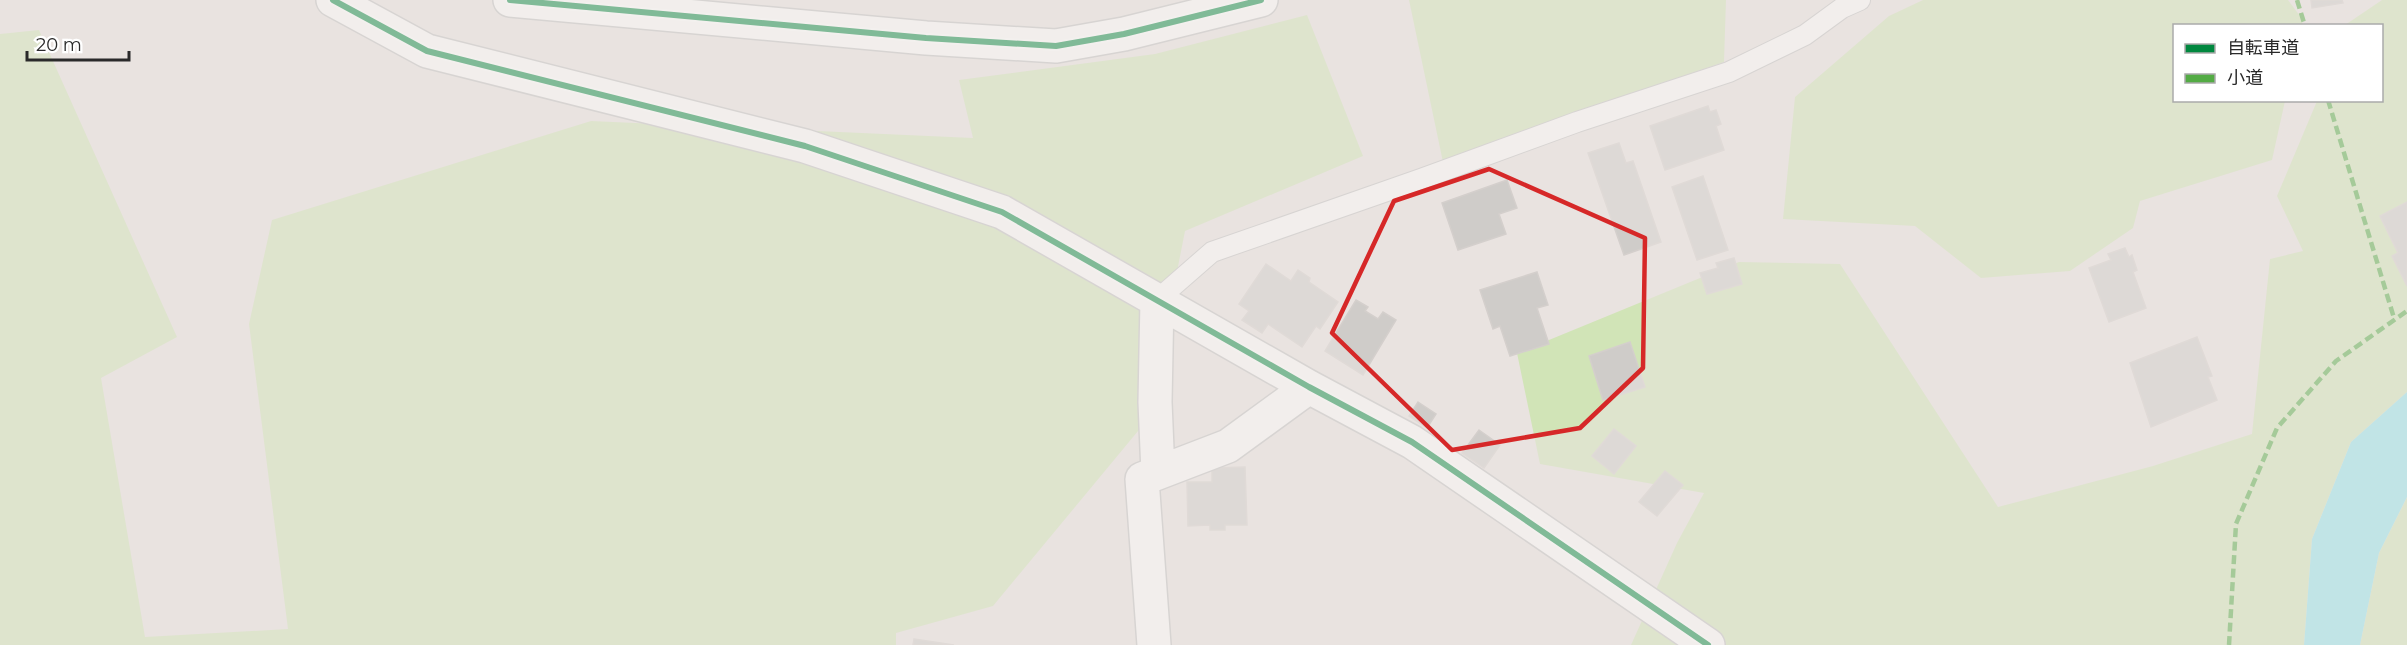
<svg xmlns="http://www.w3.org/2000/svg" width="2407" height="645" font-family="Montserrat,'Noto Sans JP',sans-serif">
  <rect width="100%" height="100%" fill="#e9e3e0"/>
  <!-- green -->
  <path fill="#d1e4b7" d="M1409,0H1726L1724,62L1565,117L1444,167Z
    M1923,0H2288L2303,20L2302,25L2174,26V100L2285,101L2272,160L2140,201L2133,228L2070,271L1981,278L1915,226L1783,219L1795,97L1889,16Z
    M2382,0H2407V392L2351,442L2312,539L2304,645H1631L1677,543L1704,493L1540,464L1517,353L1739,262L1840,264L1998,507L2153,466L2252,434L2270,259L2303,251L2277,196L2317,101L2382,100V26L2345,25Z
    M1307,15L1363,156L1185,231L1148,419L993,606L896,633V645H0V34L39,30L177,337L101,378L145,637L288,629L249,324L272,220L591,121L973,138L959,80L1155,54Z
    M2407,497V645H2360L2379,553Z"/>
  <!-- water -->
  <path fill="#91e5ed" d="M2407,392V497L2379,553L2360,645H2304L2312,539L2351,442Z"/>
  <!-- building -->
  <path fill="#cfccc9" stroke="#d4cfcc" stroke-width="1.5" d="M2311,0H2342L2343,3L2312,8Z
    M1708,106L1710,112L1716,110L1721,124L1716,126L1724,150L1665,170L1650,126Z
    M1619,143L1626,163L1633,161L1661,242L1624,255L1588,153Z
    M1703,176L1728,250L1697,260L1672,187Z
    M1507,180L1517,208L1499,214L1506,234L1458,250L1442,203Z
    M2407,202V286L2392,256L2398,253L2380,216Z
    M2125,248L2129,257L2132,255L2137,270L2133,272L2146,308L2109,322L2089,268L2111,260L2108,254Z
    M1734,258L1742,284L1707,294L1700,273L1718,268L1716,263Z
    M1266,264L1291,281L1298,270L1310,278L1309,282L1338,302L1320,329L1316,326L1302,347L1268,324L1262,333L1242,320L1249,311L1239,304Z
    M1537,272L1548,305L1537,308L1549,344L1510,356L1500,326L1493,329L1480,290Z
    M1356,300L1368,307L1365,311L1378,319L1383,312L1396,320L1363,375L1325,351Z
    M2197,337L2212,376L2208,377L2217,400L2151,427L2130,363Z
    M1630,342L1645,387L1603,400L1589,356Z
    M1418,402L1436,414L1427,428L1409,416Z
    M1614,429L1636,446L1614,474L1592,456Z
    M1479,430L1500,445L1484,468L1462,453Z
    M1245,467L1247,525H1225V530H1210V525L1188,526L1187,482H1212V468Z
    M1665,471L1683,485L1657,516L1639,502Z
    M914,639L954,645H913Z"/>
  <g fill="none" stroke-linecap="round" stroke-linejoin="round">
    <defs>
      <path id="lane" d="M1157,300L1212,252L1421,179L1577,122L1729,72L1805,35L1842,8L1860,0"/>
      <path id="street" d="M333,0L427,51L805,146L1002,212L1309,387L1412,442L1708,645
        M510,0L926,38L1056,46L1124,34L1261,0
        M1157,300L1155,402L1158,473
        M1154,645L1142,479L1228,446L1309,387"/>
    </defs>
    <!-- lane casing -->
    <use href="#lane" stroke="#c2c1c2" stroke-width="22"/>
    <!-- street casing -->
    <use href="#street" stroke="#c2c1c2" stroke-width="36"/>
    <!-- lane -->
    <use href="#lane" stroke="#fcfbfa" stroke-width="20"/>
    <!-- street -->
    <use href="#street" stroke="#fcfbfa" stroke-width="33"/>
    <!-- quiet -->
    <path stroke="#53ab44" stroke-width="4.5" stroke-dasharray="9 4.5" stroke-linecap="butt" d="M2297,0L2305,26
      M2328,100L2394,318
      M2229,645L2236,524L2277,428L2336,361L2407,311"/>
    <defs>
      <path id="cycleway" d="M333,0L427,51L805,146L1002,212L1309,387L1412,442L1708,645
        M510,0L926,38L1056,46L1124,34L1261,0"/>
    </defs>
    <!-- cycleway casing -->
    <use href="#cycleway" stroke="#fff" stroke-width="10"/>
    <!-- cycleway -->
    <use href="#cycleway" stroke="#00873e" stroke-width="6"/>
  </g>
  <!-- marked area -->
  <path d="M0 0H2407V645H0ZM1489,169L1645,238L1643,368L1580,428L1452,450L1332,333L1394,201Z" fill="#e9e3e0" fill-opacity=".55" fill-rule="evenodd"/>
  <path fill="none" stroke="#d62828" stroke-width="4.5" stroke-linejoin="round" d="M1489,169L1645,238L1643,368L1580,428L1452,450L1332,333L1394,201Z"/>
  <!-- legend -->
  <rect x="2173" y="24" width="210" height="78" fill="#ffffff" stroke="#aaaaaa" stroke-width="1.5"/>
  <rect x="2185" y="44" width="30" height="9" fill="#00873e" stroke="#aaaaaa" stroke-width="1.5"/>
  <text x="2227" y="54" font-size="18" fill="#2a2a2a">自転車道</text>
  <rect x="2185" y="74" width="30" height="9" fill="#53ab44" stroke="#aaaaaa" stroke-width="1.5"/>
  <text x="2227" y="84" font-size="18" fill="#2a2a2a">小道</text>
  <!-- scale -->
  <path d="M27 51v9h102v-9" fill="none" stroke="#2a2a2a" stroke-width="3"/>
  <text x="36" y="51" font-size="18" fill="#2a2a2a" stroke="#ffffff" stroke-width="4.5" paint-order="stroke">20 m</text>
</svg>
